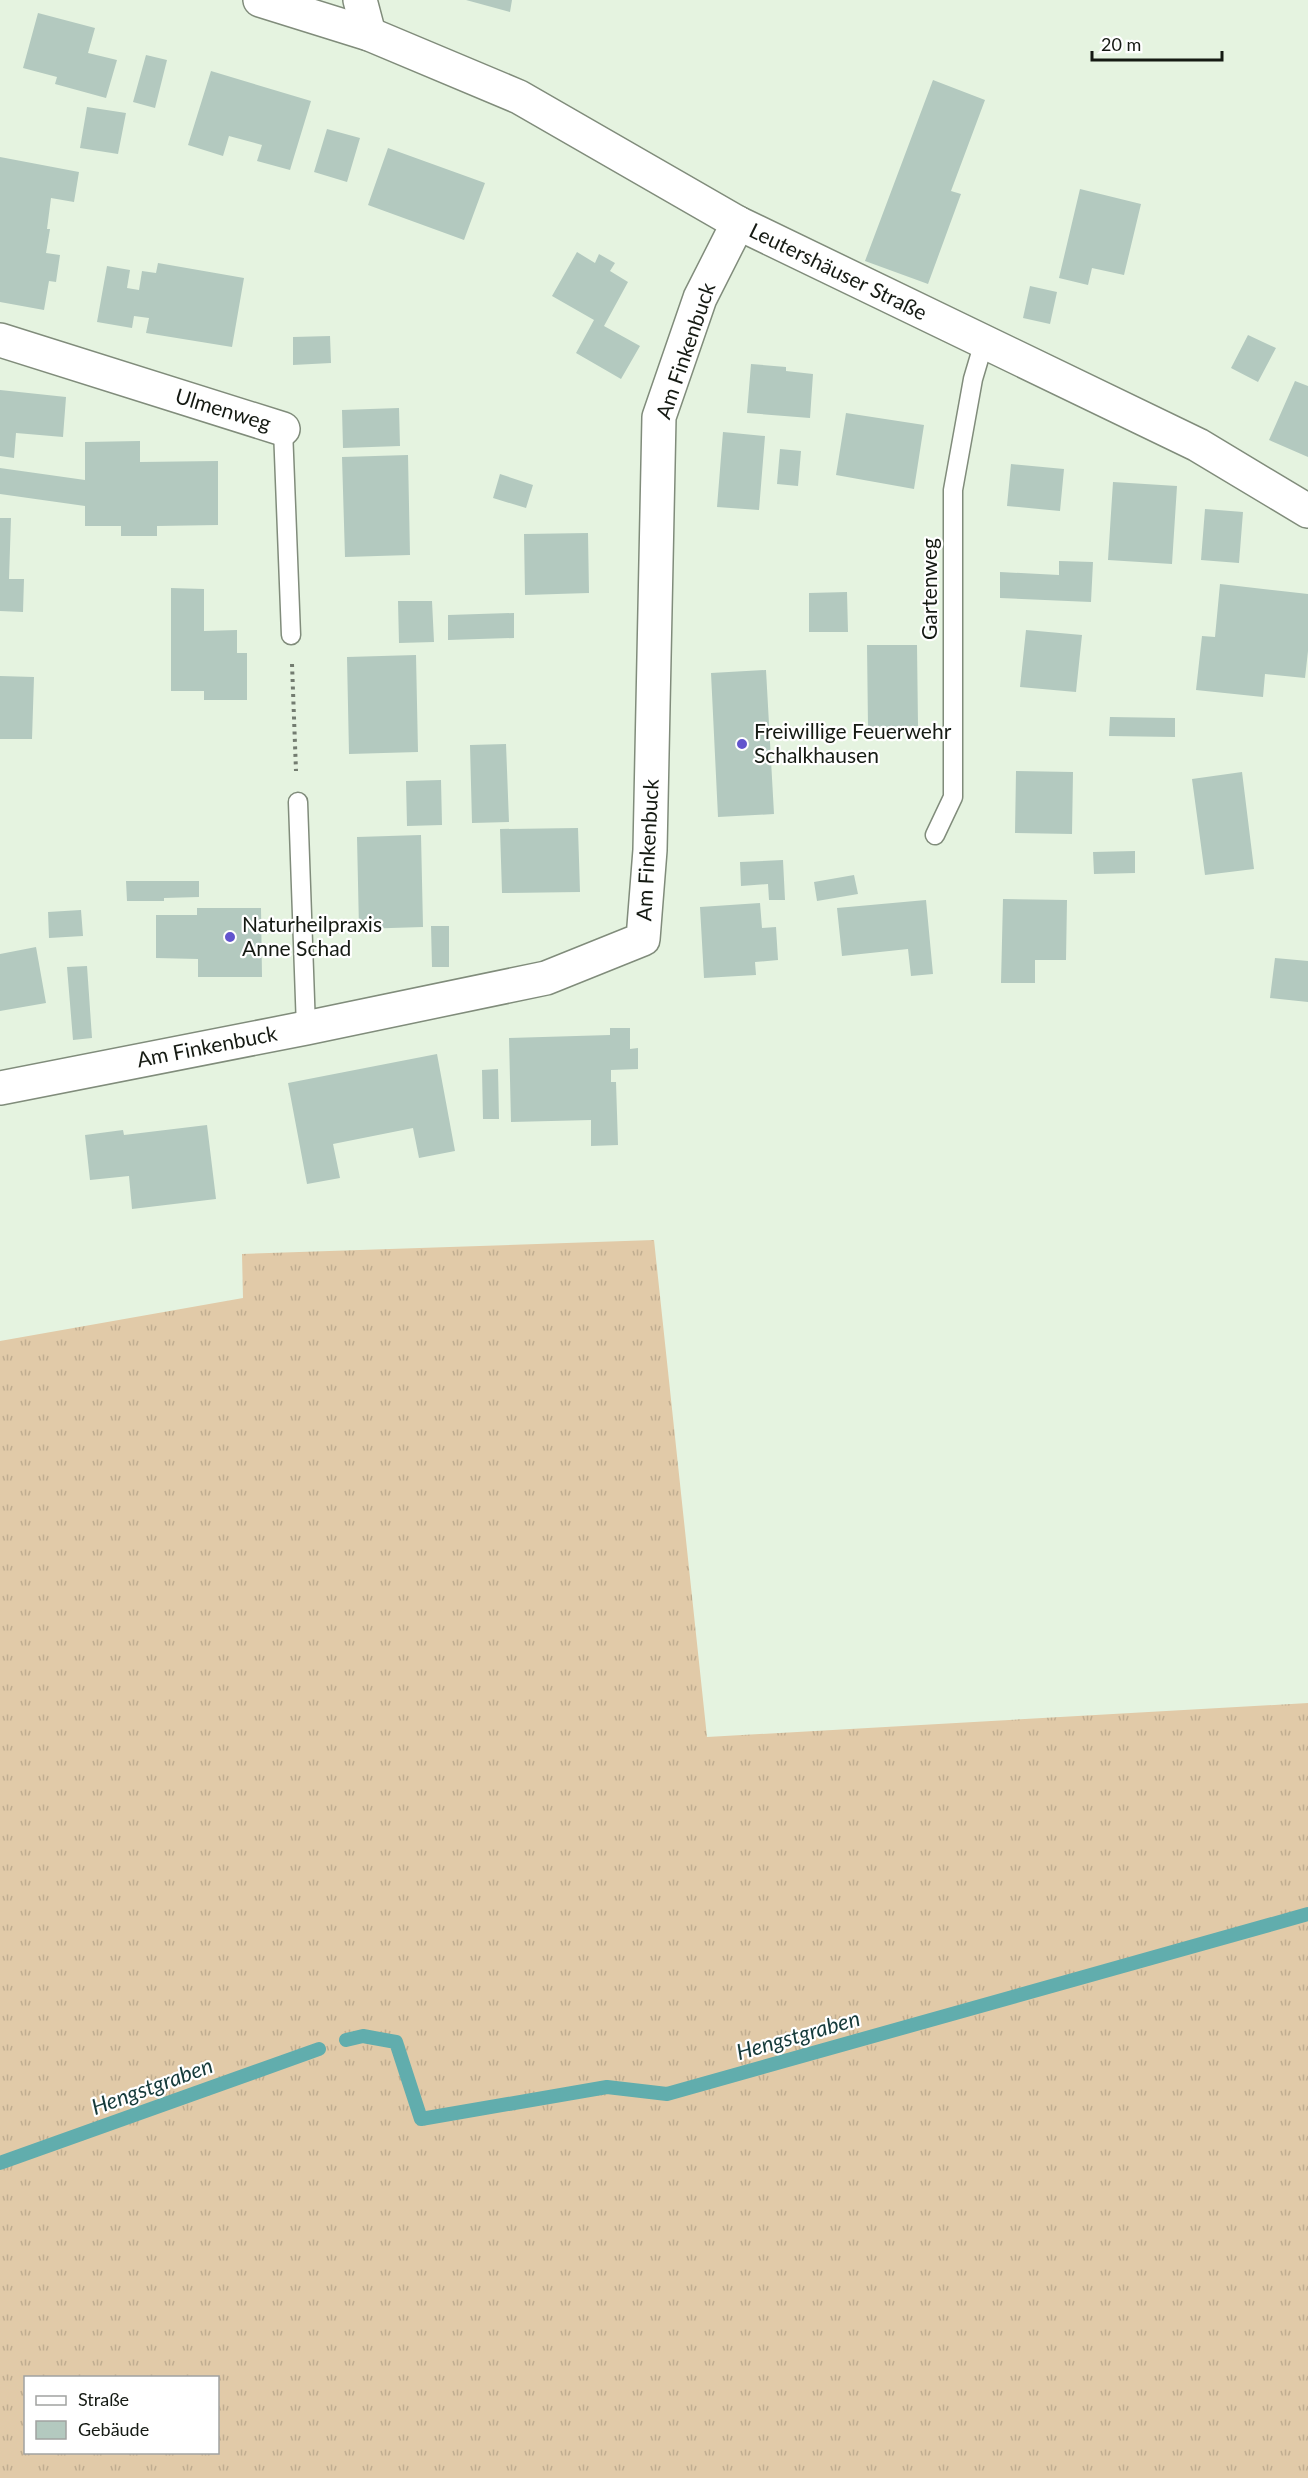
<svg xmlns="http://www.w3.org/2000/svg" width="1308" height="2478" font-family="Lato,sans-serif">
  <defs>
    <pattern id="grass-tufts" width="24" height="20" patternUnits="userSpaceOnUse" patternTransform="scale(1.5)"><rect width="24" height="20" fill="#e1caa8"/><path d="M3 7l-1-3M5 7V3M7 7l1-3M15 17l-1-3M17 17v-4M19 17l1-3" fill="none" stroke="#c0ad90"/></pattern>
  </defs>
  <rect width="100%" height="100%" fill="#e5f3e0"/>
  <!-- grass -->
  <path fill="url(#grass-tufts)" fill-rule="evenodd" d="M654,1240L707,1737L1308,1703V2478H0V1341L243,1298L242,1254ZM26,2378H218V2452H26Z"/>
  <g fill="none" stroke-linecap="round" stroke-linejoin="round">
    <!-- stream -->
    <path stroke="#61adad" stroke-width="14" d="M346,2040L363,2036L396,2042L421,2119L607,2087L667,2094L1308,1914
      M0,2163L319,2049"/>
  </g>
  <!-- building -->
  <path fill="#b3c9bf" d="M466,0H512L510,12Z
    M38,13L95,28L88,53L117,60L106,98L55,84L57,77L23,68Z
    M146,55L167,60L155,108L133,102Z
    M211,71L311,101L290,170L257,161L262,145L229,136L223,156L188,145Z
    M933,80L985,100L951,191L961,194L928,284L865,261Z
    M87,107L126,113L118,154L80,148Z
    M327,129L360,138L347,182L314,172Z
    M388,148L485,183L464,240L368,205Z
    M0,157L79,172L74,202L51,198L47,229H50L46,253L60,255L56,282L49,281L44,310L0,302Z
    M1080,189L1141,204L1124,275L1092,268L1088,285L1059,278Z
    M577,252L595,263L599,254L615,263L610,271L628,282L604,326L640,346L621,379L576,353L594,320L552,296Z
    M158,263L244,278L232,347L146,333L149,318L134,316L132,328L97,322L107,266L130,270L127,288L139,290L142,271L156,273Z
    M1030,286L1057,292L1050,324L1023,318Z
    M1248,335L1276,348L1258,382L1231,368Z
    M330,336L331,363L293,365V337Z
    M751,364L786,367V371L813,374L810,418L747,413Z
    M1295,381L1308,386V457L1269,440Z
    M0,390L66,397L63,437L16,433L14,458L0,456Z
    M399,408L400,446L343,448L342,410Z
    M846,413L924,425L914,489L836,475Z
    M723,432L765,436L759,510L717,507Z
    M140,441V462L218,461V525L157,526V536H121V526H85V506L0,494V468L85,480V442Z
    M780,449L801,451L798,486L777,484Z
    M408,455L410,555L345,557L342,457Z
    M1011,464L1064,469L1060,511L1007,506Z
    M500,474L533,485L526,508L493,498Z
    M1113,482L1177,486L1172,564L1108,560Z
    M1205,509L1243,512L1239,563L1201,560Z
    M0,518H11L9,579H24L23,612L0,611Z
    M588,533L589,593L525,595L524,534Z
    M1059,561L1093,562L1091,602L1000,598V572L1059,575Z
    M1220,584L1308,594V651L1305,678L1265,674L1263,697L1196,690L1202,636L1215,637Z
    M171,588L204,589V631L237,630V653H247V700H204V691H171Z
    M847,592L848,632H809V593Z
    M398,601H432L434,642L399,643Z
    M514,613V638L448,640V615Z
    M1026,630L1082,635L1076,692L1020,687Z
    M867,645H917L918,726L868,727Z
    M416,655L418,752L349,754L347,657Z
    M766,670L774,814L718,817L711,673Z
    M0,676L34,677L32,739H0Z
    M1110,717L1175,718V737L1109,736Z
    M506,744L509,822L472,823L470,745Z
    M1016,771L1073,772L1072,834L1015,833Z
    M1242,772L1254,869L1205,875L1192,779Z
    M441,780L442,825L407,826L406,781Z
    M578,828L580,892L502,893L500,829Z
    M421,835L423,927L359,929L357,837Z
    M1135,851V873L1094,874L1093,852Z
    M783,860L785,900H769L768,884L741,886L740,862Z
    M854,875L858,894L817,901L814,882Z
    M126,881H199V897L164,898V901H127Z
    M1003,899L1067,900L1066,960H1035V983H1001Z
    M926,900L933,974L911,976L908,949L842,956L837,908Z
    M760,903L762,928L776,927L778,960L755,962L756,975L704,978L700,907Z
    M197,908H261L262,977H198V959L156,958V915H197Z
    M81,910L83,936L49,938L48,912Z
    M431,926H449V967H432Z
    M36,947L46,1003L0,1011V954Z
    M1275,958L1308,961V1002L1270,998Z
    M87,966L92,1038L73,1040L67,967Z
    M610,1028H630V1049L638,1048V1069L611,1070V1082H616L618,1145L591,1146V1120L511,1122L509,1038L610,1035Z
    M437,1054L455,1151L419,1158L413,1128L333,1144L340,1178L307,1184L288,1083Z
    M498,1069L499,1119H483L482,1070Z
    M207,1125L216,1199L132,1209L129,1176L90,1180L85,1135L123,1130L124,1135Z"/>
  <g fill="none" stroke-linecap="round" stroke-linejoin="round">
    <defs>
      <path id="service" d="M283,429L291,635
        M298,802L306,1028
        M935,835L953,797V490L973,379L984,342"/>
      <path id="minor" d="M360,0L369,34
        M0,340L283,429
        M0,1088L306,1028L546,978L643,939L650,850L659,417L700,298L738,223"/>
      <path id="secondary" d="M260,0L369,34L519,97L738,223L1198,445L1308,511"/>
    </defs>
    <!-- service casing -->
    <use href="#service" stroke="#808c7b" stroke-width="21"/>
    <!-- minor casing -->
    <use href="#minor" stroke="#808c7b" stroke-width="36"/>
    <!-- secondary casing -->
    <use href="#secondary" stroke="#808c7b" stroke-width="36"/>
    <!-- path -->
    <path stroke="#737c70" stroke-width="4" stroke-dasharray="3 4.5" stroke-linecap="butt" d="M292,664L296,771"/>
    <!-- service -->
    <use href="#service" stroke="#fff" stroke-width="18"/>
    <!-- minor -->
    <use href="#minor" stroke="#fff" stroke-width="33"/>
    <!-- secondary -->
    <use href="#secondary" stroke="#fff" stroke-width="33"/>
  </g>
  <!-- markers -->
  <g fill="#6254cd" stroke="#fff" stroke-width="2">
    <circle cx="742" cy="744" r="6"/>
    <circle cx="230" cy="937" r="6"/>
  </g>
  <g text-anchor="middle" stroke-width="4.5" stroke-linejoin="round" paint-order="stroke">
    <!-- street labels -->
    <g font-size="21" fill="#151a13" stroke="#fff">
      <text transform="translate(838 272) rotate(26)" y="7">Leutershäuser Straße</text>
      <text transform="translate(686 351) rotate(-71)" y="7">Am Finkenbuck</text>
      <text transform="translate(223 410) rotate(17)" y="7">Ulmenweg</text>
      <text transform="translate(930 589) rotate(-90)" y="7">Gartenweg</text>
      <text transform="translate(648 850) rotate(-87)" y="7">Am Finkenbuck</text>
      <text transform="translate(207 1047) rotate(-11)" y="7">Am Finkenbuck</text>
    </g>
    <!-- poi labels -->
    <g font-size="21" fill="#151a13" stroke="#fff" text-anchor="start">
      <text x="754" y="739">Freiwillige Feuerwehr<tspan x="754" dy="24">Schalkhausen</tspan></text>
      <text x="242" y="932">Naturheilpraxis<tspan x="242" dy="24">Anne Schad</tspan></text>
    </g>
    <!-- water labels -->
    <g font-size="22" font-style="italic" fill="#153a3a" stroke="#fff">
      <text transform="translate(798 2035) rotate(-16)" y="8">Hengstgraben</text>
      <text transform="translate(152 2086) rotate(-20)" y="8">Hengstgraben</text>
    </g>
  </g>
  <!-- legend -->
  <rect x="24" y="2376" width="195" height="78" fill="#ffffff" stroke="#a1a3a1" stroke-width="1.5"/>
  <rect x="36" y="2396" width="30" height="9" fill="#ffffff" stroke="#a1a3a1" stroke-width="1.5"/>
  <text x="78" y="2406" font-size="18" fill="#151a13">Straße</text>
  <rect x="36" y="2421" width="30" height="18" fill="#b3c9bf" stroke="#a1a3a1" stroke-width="1.5"/>
  <text x="78" y="2436" font-size="18" fill="#151a13">Gebäude</text>
  <!-- scale -->
  <path d="M1092 51v9h130v-9" fill="none" stroke="#151a13" stroke-width="3"/>
  <text x="1101" y="51" font-size="18" fill="#151a13" stroke="#ffffff" stroke-width="4.5" paint-order="stroke">20 m</text>
</svg>
